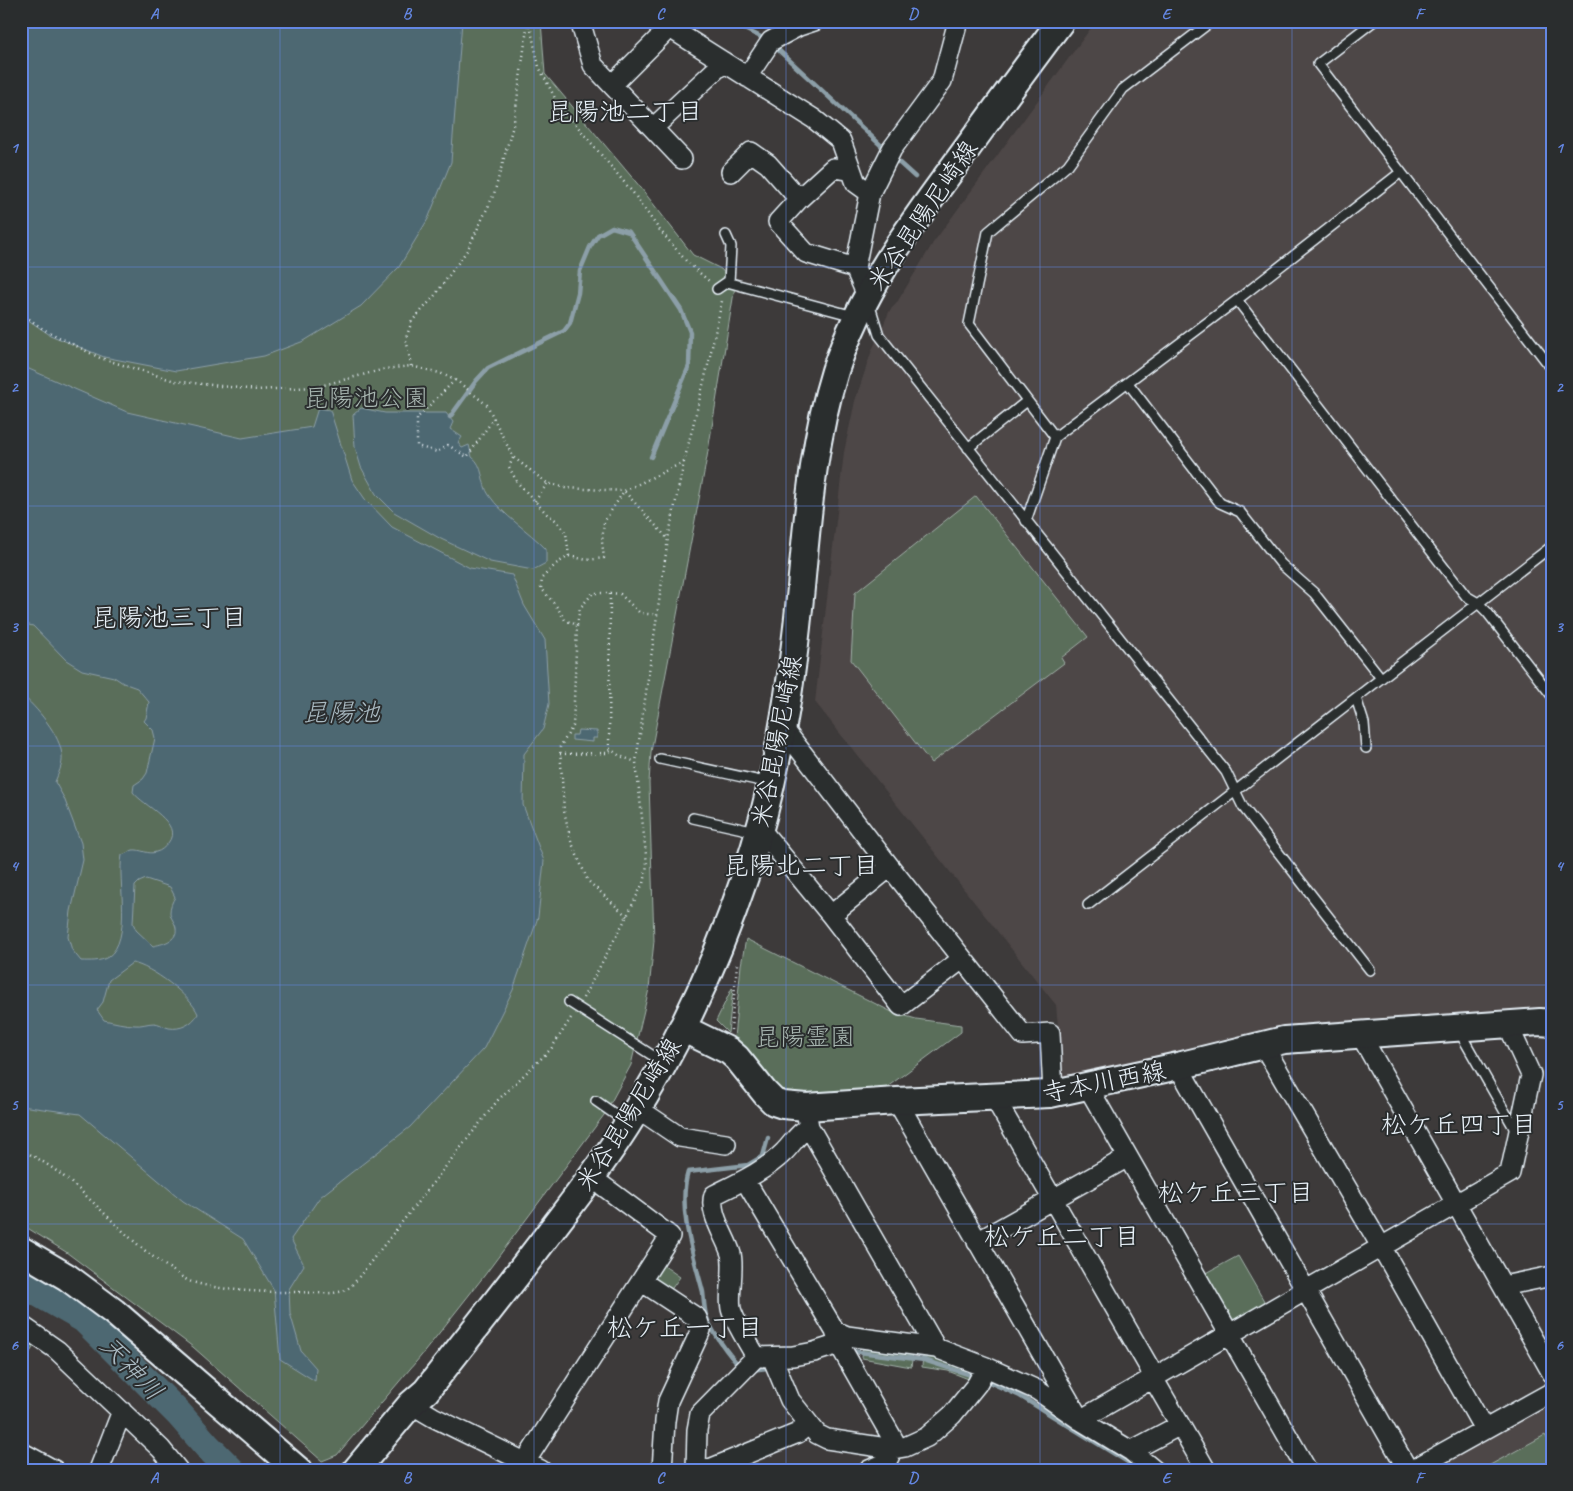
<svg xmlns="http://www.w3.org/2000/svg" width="1573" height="1491" font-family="Caveat,'Klee One',sans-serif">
  <rect width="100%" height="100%" fill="#3d3a3a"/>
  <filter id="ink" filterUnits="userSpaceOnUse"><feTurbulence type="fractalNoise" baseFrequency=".02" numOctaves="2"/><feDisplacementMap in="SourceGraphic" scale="10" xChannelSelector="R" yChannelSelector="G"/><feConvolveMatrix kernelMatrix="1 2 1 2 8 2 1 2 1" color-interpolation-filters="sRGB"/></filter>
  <g filter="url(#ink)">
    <!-- built -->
    <path fill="#4d4646" d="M1096,21H1552V1014L1063,1082L1056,1005L815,702L844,452L855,401L872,350L890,310L896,304L933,243Z
      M1552,1401V1470H1426Z"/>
    <!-- green -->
    <path fill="#5a6e5a" stroke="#a1b0a9" d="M21,21H541L545,74L641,188L693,255L721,269L735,286L707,457L651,752L649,783L654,941L649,989L631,1065L604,1115L484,1276L421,1356L337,1455L322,1461L193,1347L66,1252L21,1224Z
      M976,496L1088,637L1061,658L1064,663L931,763L851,660L855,593Z
      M746,939L892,1012L916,1019L961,1025V1032L879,1093L786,1097L768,1087L734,1038L741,965Z
      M732,988L733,989L728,1033L716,1021Z
      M1238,1256L1267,1306L1230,1327L1201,1276Z
      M660,1263L680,1277L667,1295L650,1283Z
      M21,1338L34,1346L21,1366Z
      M863,1346L913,1353L911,1367L862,1358Z
      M923,1355L939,1358L975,1372L971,1380L948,1371L922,1367Z
      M1545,1435L1552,1447V1470H1481Z"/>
    <!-- water -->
    <path fill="#4e6872" stroke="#8c9fa8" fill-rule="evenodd" d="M21,21H462L451,162L428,219L399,267L361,306L304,341L264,356L176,371L104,357L50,335L21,315Z
      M21,363L29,369L127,412L242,438L312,427L318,408L330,410L352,480L365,499L392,527L470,568L512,575L524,605L545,640L549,704L543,729L524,754L523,805L544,861L538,917L513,990L484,1048L410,1127L320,1197L291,1239L304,1265L289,1289L290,1313L301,1351L316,1368L315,1381L280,1359L274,1290L243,1239L183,1201L80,1114L21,1106V694C36,707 61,735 62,756C63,765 58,774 55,782L64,798L81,843L83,860L71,911L68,937L72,950L81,961C90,961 100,962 108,957C133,939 117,882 122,855C125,854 130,851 133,850C141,849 148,855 156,852C161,851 165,847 168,843C184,823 143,806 133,792L134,785L143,779L147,773L155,738L153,730L144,721L146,718L149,702L137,688L123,683L114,677L82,670L66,660L33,626L21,623ZM146,879L170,887L175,897C172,902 170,907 170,912C170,918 175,922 176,928C178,941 162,944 153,946L136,930L133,923L135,886L139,882ZM132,963C151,966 191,996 198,1014C192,1024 181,1030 169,1028C164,1027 159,1023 154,1023C147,1023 141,1026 135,1025C125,1025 114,1022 104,1020L97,1010L103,1002L109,980Z
      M361,408L385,413H446L453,422L450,429L462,437L458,443L462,448L469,445L472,457C484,465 481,484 489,495C503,516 528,530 546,549V563L533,570L490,562L441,539L394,512L376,494L361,467L355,447L353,415Z
      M578,730L597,731V738H593V742L572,740V735H577Z"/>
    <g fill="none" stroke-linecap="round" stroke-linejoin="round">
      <!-- stream -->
      <path stroke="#8c9fa8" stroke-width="4.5" d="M728,21L767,40
        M773,45L887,151
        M894,158L915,177
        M450,417L476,381L488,368L564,331L570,323L578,293L580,271L590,247L598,235L612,227L629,232L681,310L690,332L689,366L651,457
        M851,1351L924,1360L974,1376
        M740,1366C729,1356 710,1329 706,1315C704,1308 704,1300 703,1292C694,1257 677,1208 688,1172L748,1165L763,1156L768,1138
        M751,1370L767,1368
        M987,1381L1020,1396L1136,1467"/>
      <!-- river -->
      <path stroke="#4e6872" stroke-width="28" d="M21,1283L84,1319L179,1414L207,1446L231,1470"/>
      <defs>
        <path id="service" d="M1374,21L1318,64L1552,369
          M726,235L731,246L729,282
          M717,289L727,282L854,316
          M1237,300L1466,596L1478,603L1487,612L1552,696
          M870,306L879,335L1226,772L1243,807L1370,970
          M1128,383L1220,503L1240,512L1281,564L1314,593L1381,678
          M1055,437L969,324L988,232L1068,165L1123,89L1212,21
          M968,448L1027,401
          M1026,521L1055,437L1237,300L1401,172
          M1356,698L1364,723L1366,748
          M660,759L770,783
          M693,818L756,832
          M1088,905L1552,546
          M569,1002L661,1061
          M1459,1031L1517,1133
          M596,1101L626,1122"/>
        <path id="minor" d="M580,21L593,65L682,159
          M659,21L814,119L841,141L856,183L870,193
          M747,77L771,41L799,26L814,21
          M612,85L669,28
          M653,128L724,62
          M850,170L833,168L799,199L778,222L806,253L855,268
          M731,172L751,152L768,164L799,199
          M867,296L855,268L870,193L892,149L942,81L958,21
          M783,728L890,867L1023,1035L1050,1033L1053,1093
          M761,830L831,915L901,1006L962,959
          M831,915L890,867
          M1360,1034L1552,1373
          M1263,1045L1382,1248L1484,1429
          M1178,1066L1408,1470
          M1088,1087L1307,1470
          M994,1097L1149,1367L1153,1378L1206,1470
          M897,1101L1080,1420L1510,1173L1531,1075L1508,1025
          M637,1108L680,1137L726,1144
          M807,1116L809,1127L936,1348
          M745,1180L835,1331L839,1344L894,1441L893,1449L886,1463L869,1470
          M977,1242L1128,1157
          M641,1281L697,1318L701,1330L668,1401L665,1421L662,1470
          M1503,1286L1552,1276
          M21,1325L57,1350L161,1449L178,1470
          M835,1331L847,1336L936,1348L986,1367L1037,1390L1080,1420L1131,1451L1154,1470
          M756,1357C748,1342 738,1328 732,1312C727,1300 735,1270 731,1254C726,1237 708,1213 714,1195C738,1183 765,1171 784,1152C793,1143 798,1133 809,1127
          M772,1357L790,1400L817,1434L827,1439L893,1449L905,1447L927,1437L952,1415L977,1384L986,1367
          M411,1404L433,1417L541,1470
          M1131,1451L1180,1425
          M21,1452L54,1470
          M525,1462L670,1236L591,1177
          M99,1470L122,1411
          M696,1470L697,1430L700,1414L756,1357L793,1356L814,1352L839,1344
          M707,1470L798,1433L808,1425
          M1412,1470L1552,1392"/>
        <path id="secondary" d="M682,1028L729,1051L737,1058L765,1093L774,1102L783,1105L806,1107L897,1101L1050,1094L1178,1066L1284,1040L1540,1022L1552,1023
          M21,1250L67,1277L114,1312L298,1470
          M356,1470L411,1404L426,1391C471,1334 516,1277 559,1220C583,1189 606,1158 627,1125C677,1048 717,961 746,874C775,788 790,698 799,608C807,529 811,448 835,371C860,294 907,230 955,165C990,117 1025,69 1061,21"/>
      </defs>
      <!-- service casing -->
      <use href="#service" stroke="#e8f1f8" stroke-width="12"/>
      <!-- minor casing -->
      <use href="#minor" stroke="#e8f1f8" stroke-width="22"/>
      <!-- secondary casing -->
      <use href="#secondary" stroke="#e8f1f8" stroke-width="30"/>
      <!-- path -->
      <path stroke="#e8f1f8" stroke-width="2.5" stroke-dasharray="1 4" stroke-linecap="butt" d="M529,21L539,67L557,102L634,194L658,228L687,262L709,281
        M21,313L43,329L100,358L175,381L257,390L316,387L385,369L411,366L440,373L457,381L487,405L513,457L547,483L565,488L624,491L684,462
        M411,366L406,338L412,321L433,298L468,249L494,194L514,122L528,21
        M455,380L417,418V446L437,452L448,445L467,457L494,418
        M513,458L509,467L517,482L547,514L557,521L566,533L569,556L556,564L542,578L541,588L557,607L565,620L577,625L573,726L560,747L564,811L571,841L588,881L627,916
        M535,501L547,484
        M569,556L587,560L604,558L602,542L604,522L624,491L668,539
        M610,593L620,594L640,613L656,615
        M577,625L580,608L593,593H610L609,748L620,756L636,762
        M560,754L606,753L613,750
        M583,998L627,916L645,879L647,864L636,762L668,539L684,462L708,365L722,301
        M731,1030L737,964
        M21,1150C79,1176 114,1232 166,1266C174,1271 183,1279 192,1282C224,1291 257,1292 290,1292C305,1291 334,1297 347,1289C352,1286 358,1278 362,1273L498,1100L551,1049L571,1018
        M903,1467L911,1470"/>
      <!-- service -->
      <use href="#service" stroke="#2a2d2e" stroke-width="9"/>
      <!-- minor -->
      <use href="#minor" stroke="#2a2d2e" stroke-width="19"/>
      <!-- secondary -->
      <use href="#secondary" stroke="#2a2d2e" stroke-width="26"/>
    </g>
  </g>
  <!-- grid -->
  <path fill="none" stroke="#6487e3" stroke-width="1" stroke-opacity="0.55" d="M280,21V1470M534,21V1470M786,21V1470M1040,21V1470M1292,21V1470M21,267H1552M21,506H1552M21,746H1552M21,985H1552M21,1224H1552"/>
  <g text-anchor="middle" stroke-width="4" stroke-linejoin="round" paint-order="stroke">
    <!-- street labels -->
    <g font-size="25" fill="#e8f1f8" stroke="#2a2d2e">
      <text transform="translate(922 215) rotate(-56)" y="9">米谷昆陽尼崎線</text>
      <text transform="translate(776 741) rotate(-79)" y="9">米谷昆陽尼崎線</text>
      <text transform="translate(1104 1081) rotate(-11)" y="9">寺本川西線</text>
      <text transform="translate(628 1114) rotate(-58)" y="9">米谷昆陽尼崎線</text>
    </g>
    <!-- park labels -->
    <g font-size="25" fill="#a8b6b1" stroke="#2a2d2e">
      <text x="366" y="406">昆陽池公園</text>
      <text x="805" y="1045">昆陽霊園</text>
    </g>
    <!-- neighbourhood labels -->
    <g font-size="26" fill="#e8f1f8" stroke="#2a2d2e">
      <text x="625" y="120">昆陽池二丁目</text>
      <text x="169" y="626">昆陽池三丁目</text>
      <text x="801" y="874">昆陽北二丁目</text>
      <text x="1459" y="1133">松ケ丘四丁目</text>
      <text x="1236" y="1201">松ケ丘三丁目</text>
      <text x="1062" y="1245">松ケ丘二丁目</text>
      <text x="685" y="1336">松ケ丘一丁目</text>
    </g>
    <!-- water labels -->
    <g font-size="26" font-style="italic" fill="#aabac2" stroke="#2a2d2e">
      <text x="341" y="721">昆陽池</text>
      <text transform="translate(132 1368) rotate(46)" y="9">天神川</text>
    </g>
  </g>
  <!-- margin -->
  <rect width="1573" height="1491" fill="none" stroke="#2a2d2e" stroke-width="55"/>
  <rect x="28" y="28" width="1518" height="1436" fill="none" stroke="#6487e3" stroke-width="2"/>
  <g font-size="16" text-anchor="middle" font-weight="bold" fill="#6487e3">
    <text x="154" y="19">A</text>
    <text x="407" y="19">B</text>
    <text x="660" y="19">C</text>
    <text x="913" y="19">D</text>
    <text x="1166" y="19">E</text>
    <text x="1419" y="19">F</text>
    <text x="14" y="153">1</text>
    <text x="1559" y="153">1</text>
    <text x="14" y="392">2</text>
    <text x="1559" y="392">2</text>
    <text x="14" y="632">3</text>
    <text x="1559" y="632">3</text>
    <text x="14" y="871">4</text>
    <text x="1559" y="871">4</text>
    <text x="14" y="1110">5</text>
    <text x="1559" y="1110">5</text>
    <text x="14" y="1350">6</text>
    <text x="1559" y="1350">6</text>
    <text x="154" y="1483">A</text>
    <text x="407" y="1483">B</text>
    <text x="660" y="1483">C</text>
    <text x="913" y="1483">D</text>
    <text x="1166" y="1483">E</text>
    <text x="1419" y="1483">F</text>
  </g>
</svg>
